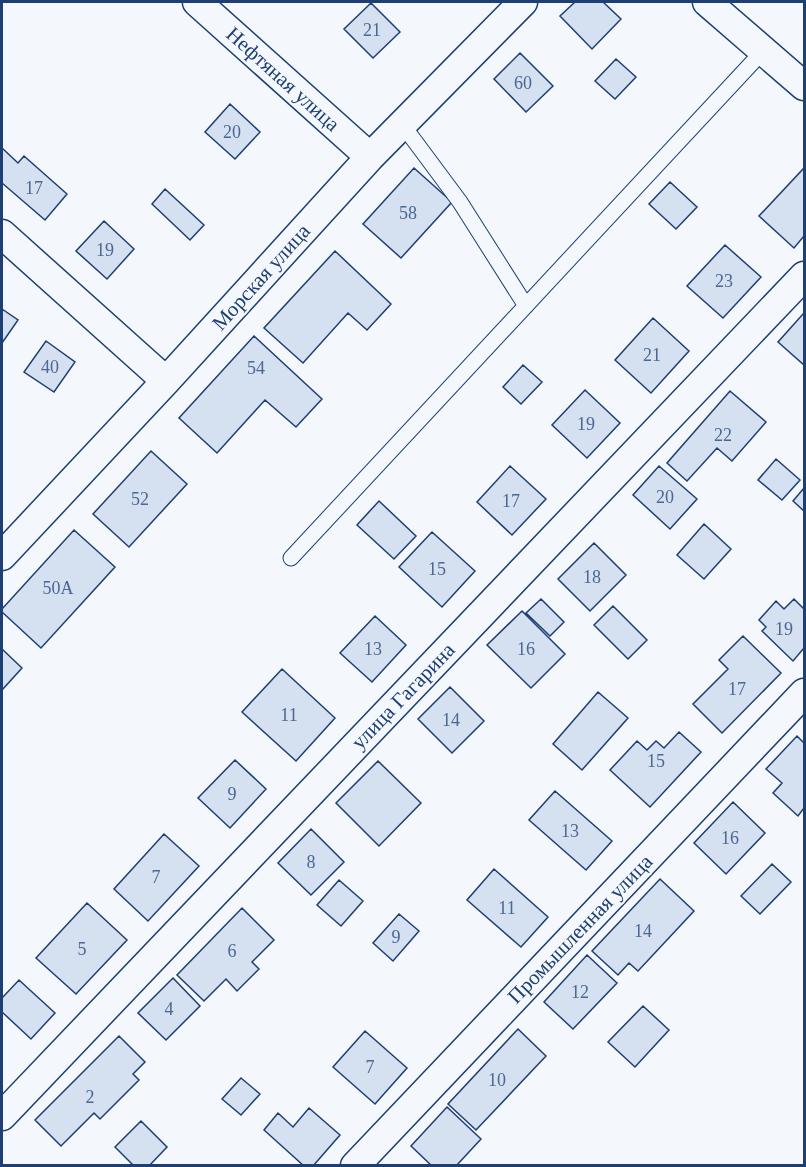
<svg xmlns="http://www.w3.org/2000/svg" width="806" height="1167" font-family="'Times New Roman',serif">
  <rect width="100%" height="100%" fill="#f4f7fb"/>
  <!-- building -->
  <path fill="#d5e0f0" stroke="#1d3f73" stroke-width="1.5" d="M575,2H603L621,19L592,49L560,16Z
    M371,3L400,32L373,58L344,29Z
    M520,53L553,86L526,112L494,79Z
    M616,59L636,77L615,99L595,81Z
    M230,104L260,132L235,159L205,132Z
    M2,148L18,163L24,156L67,194L45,220L2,183Z
    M414,168L452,202L401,258L363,224Z
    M804,168V236L794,248L759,216Z
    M670,182L697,207L676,229L649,204Z
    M165,189L204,225L190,240L152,204Z
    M104,221L134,249L107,279L76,251Z
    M725,245L761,277L723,318L687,286Z
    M335,251L391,304L367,330L348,313L303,363L264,328Z
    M2,309L18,320L2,343Z
    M803,314L804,315V365L778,342Z
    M653,318L689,351L651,393L615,360Z
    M254,336L322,399L296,427L265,400L217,453L179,418Z
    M46,341L75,362L54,392L24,372Z
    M523,365L542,382L521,404L503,387Z
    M585,390L620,423L587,458L552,425Z
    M730,391L766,422L732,461L717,448L687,481L667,463Z
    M151,451L187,484L129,547L93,514Z
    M776,459L800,480L782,500L758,480Z
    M510,466L546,499L512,535L477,502Z
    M659,466L697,499L670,529L633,495Z
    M804,488V511L793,501Z
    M379,501L416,536L394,559L357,525Z
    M704,524L731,549L704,579L677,555Z
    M74,530L115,567L41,648L2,612V609Z
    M432,532L475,571L442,607L399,567Z
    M594,543L626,575L590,611L558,579Z
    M541,599L564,622L550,636L526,613Z
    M794,599L804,609V648L793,661L762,631L766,627L759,620L776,601L784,609Z
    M613,606L647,640L628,659L594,625Z
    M522,611L565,654L531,688L487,645Z
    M375,616L406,645L372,682L340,653Z
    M743,636L781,673L722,733L693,704L728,669L719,660Z
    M2,649L22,668L2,690Z
    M282,669L335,718L296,761L242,712Z
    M450,687L484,721L452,753L418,719Z
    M598,692L628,718L582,770L553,744Z
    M679,732L701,752L650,807L610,770L637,741L647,750L656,741L664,748Z
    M797,736L804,743V808L798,816L773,793L782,783L766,769Z
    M235,760L266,789L230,828L198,798Z
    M378,761L421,803L379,846L336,803Z
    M555,791L612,841L586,870L529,820Z
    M733,802L765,833L726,874L694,843Z
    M311,829L344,862L311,895L278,863Z
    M164,834L199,866L148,921L114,889Z
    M772,864L791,882L760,914L741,896Z
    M494,869L548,917L521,947L467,900Z
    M660,879L694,911L638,971L629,963L618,975L592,951Z
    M339,880L363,901L341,926L317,905Z
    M87,903L127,940L76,994L36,958Z
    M242,908L274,940L252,962L259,969L237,991L226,979L204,1001L177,975Z
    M399,914L419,931L393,961L373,943Z
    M587,955L617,983L573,1029L544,1002Z
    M173,978L200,1006L166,1040L138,1013Z
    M19,980L55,1013L31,1039L2,1012V998Z
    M643,1006L669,1030L635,1067L608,1042Z
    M518,1029L546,1056L476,1130L448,1104Z
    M365,1031L407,1068L375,1104L333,1067Z
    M119,1036L145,1062L133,1074L139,1080L100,1119L94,1113L61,1146L35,1120Z
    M241,1078L260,1094L241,1115L222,1099Z
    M447,1107L481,1139L456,1166H432L411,1146Z
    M309,1108L340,1135L313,1166H304L264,1130L278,1113L293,1127Z
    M141,1121L167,1147L149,1166H134L115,1147Z"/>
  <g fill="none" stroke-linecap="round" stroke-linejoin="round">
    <defs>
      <path id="service" d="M402,124L460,202L526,306
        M291,558L763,51"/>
      <path id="minor" d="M197,2L370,157
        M707,2L804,86
        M2,234L166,381
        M2,556L166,381L370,157L523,2
        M2,1116L804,276
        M355,1166L804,693"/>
    </defs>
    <!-- service casing -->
    <use href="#service" stroke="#1d3f73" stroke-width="17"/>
    <!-- minor casing -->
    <use href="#minor" stroke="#1d3f73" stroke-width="31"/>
    <!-- service -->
    <use href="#service" stroke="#f4f7fb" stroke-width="15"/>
    <!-- minor -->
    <use href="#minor" stroke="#f4f7fb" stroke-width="28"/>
  </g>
  <g text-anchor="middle" stroke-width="4.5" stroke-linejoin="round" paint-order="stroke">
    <!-- number labels -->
    <g font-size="18" fill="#4b6792">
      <text x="372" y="36">21</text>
      <text x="523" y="89">60</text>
      <text x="232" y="138">20</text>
      <text x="34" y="194">17</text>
      <text x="408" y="219">58</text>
      <text x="105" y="256">19</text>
      <text x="724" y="287">23</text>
      <text x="652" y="361">21</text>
      <text x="50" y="373">40</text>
      <text x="256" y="374">54</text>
      <text x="586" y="430">19</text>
      <text x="723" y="441">22</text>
      <text x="665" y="503">20</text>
      <text x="140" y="505">52</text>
      <text x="511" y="507">17</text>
      <text x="437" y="575">15</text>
      <text x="592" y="583">18</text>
      <text x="58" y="594">50А</text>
      <text x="784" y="635">19</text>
      <text x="373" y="655">13</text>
      <text x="526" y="655">16</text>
      <text x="737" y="695">17</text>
      <text x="289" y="721">11</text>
      <text x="451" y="726">14</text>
      <text x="656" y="767">15</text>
      <text x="232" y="800">9</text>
      <text x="570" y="837">13</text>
      <text x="730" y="844">16</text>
      <text x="311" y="868">8</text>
      <text x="156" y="883">7</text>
      <text x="507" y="914">11</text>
      <text x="643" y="937">14</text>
      <text x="396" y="943">9</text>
      <text x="82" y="955">5</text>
      <text x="232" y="957">6</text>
      <text x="580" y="998">12</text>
      <text x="169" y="1015">4</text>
      <text x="370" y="1073">7</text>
      <text x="497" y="1086">10</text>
      <text x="90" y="1103">2</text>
    </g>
    <!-- street labels -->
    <g font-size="21" fill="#1d3f73" stroke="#f4f7fb">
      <text transform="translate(283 79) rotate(42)" y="7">Нефтяная улица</text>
      <text transform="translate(261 277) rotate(-48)" y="7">Морская улица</text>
      <text transform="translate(403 696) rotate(-46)" y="7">улица Гагарина</text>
      <text transform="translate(580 929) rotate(-46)" y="7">Промышленная улица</text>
    </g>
  </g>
  <!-- border -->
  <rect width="806" height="1167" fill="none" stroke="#1d3f73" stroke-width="6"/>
</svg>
